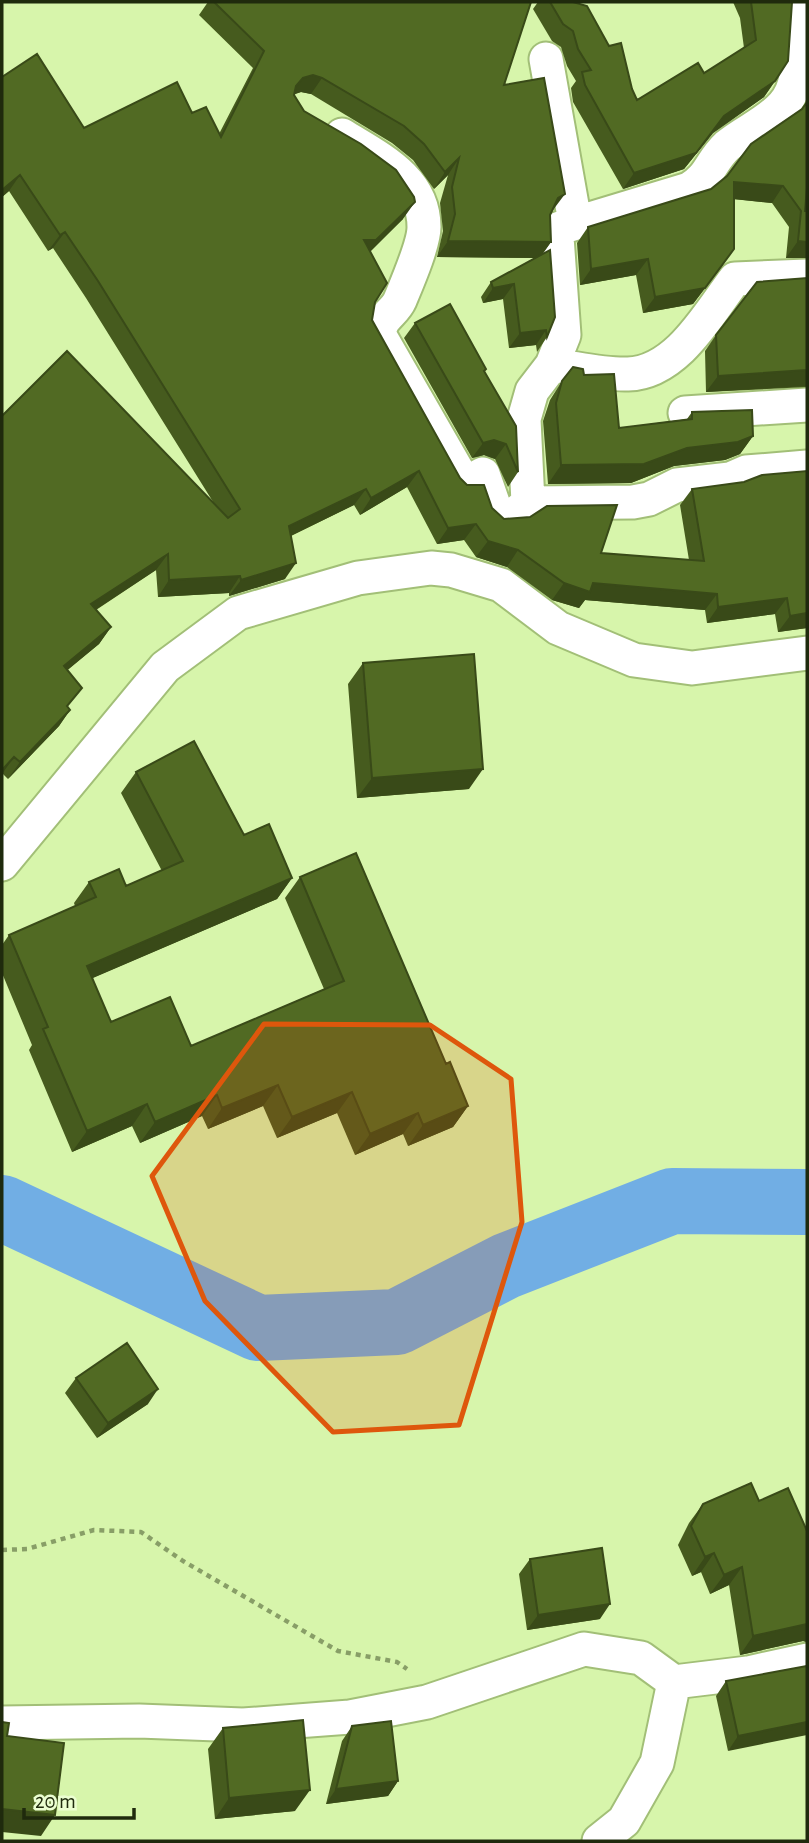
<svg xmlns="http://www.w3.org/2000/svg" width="809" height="1843" font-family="'Alegreya Sans',sans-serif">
  <rect width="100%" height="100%" fill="#d7f5ab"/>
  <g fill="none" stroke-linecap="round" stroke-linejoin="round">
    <!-- river -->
    <path stroke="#71aee4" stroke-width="66" d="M2,1208L258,1328L397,1322L506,1266L672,1201L807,1202"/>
    <defs>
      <path id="street" d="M546,59L575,222
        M342,135C377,157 424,178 424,227C424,244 407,283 400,300C394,314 378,318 380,336L465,484L483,474L498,517L515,514L528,503L524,419L532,391L552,365L564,335L557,237L560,228L689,189C710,177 710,162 727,146C745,131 767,123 783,105C807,79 793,34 801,2
        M552,365C576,368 603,375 628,374C677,373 709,313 735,279L807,276
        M685,413L807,405
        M528,503L633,502L649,499L677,485L730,479L746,472L807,467
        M2,864L165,667L238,613L358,578L431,568L451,570L501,585L558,628L634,660L692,668L807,653
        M674,1682L748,1673L807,1660
        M2,1723L139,1721L243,1725L350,1717L427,1702L584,1649L641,1658L674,1682L657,1763L624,1821L599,1841"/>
    </defs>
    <!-- street casing -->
    <use href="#street" stroke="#a2bf77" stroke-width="37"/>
    <!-- path -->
    <path stroke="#889e67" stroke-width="4.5" stroke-dasharray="5 5" stroke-linecap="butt" d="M2,1550L27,1549L94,1530L141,1532L183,1561L338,1651L397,1662L407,1669"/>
    <!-- street -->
    <use href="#street" stroke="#fff" stroke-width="33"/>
  </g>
  <!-- wall -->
  <path fill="#465b1e" d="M208,2H531L504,85L553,210L550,215L551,242L542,255L547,337L537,352L536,345L509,348L503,299L483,303L481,297L491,282L535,258L437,257L443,231L440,203L448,175L434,189L413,160L392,143L311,94L301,92L295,94L294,95L304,111L403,219L370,251L375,302L372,320L460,478L504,519L601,553L689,560L680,505L692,489L744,482L807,471V628L778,632L775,614L707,623L705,610L585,600L579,608L552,600L507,567L476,557L464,540L437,544L407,487L360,515L354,505L291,536L285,579L229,596V593L158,597L156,570L96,610L111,627L99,644L67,670L68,707L70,710L59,726L8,779L3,774L2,416L215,505L86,298L53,248L48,251L9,191L2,197V77L84,128L192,113L219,134L253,68L199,15Z
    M538,2H573L632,89L637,100L704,73L744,48L740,18L733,2H792L775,81L764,97L713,133L684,169L623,189L573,102L571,88L576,81L567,66L561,47L552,41L533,9Z
    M751,144L805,211H807V258H786L789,227L772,203L734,199L723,265L693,304L643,313L636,275L580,285L577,243L588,227L711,189L727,176Z
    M807,278V387L706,392L705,351L716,335Z
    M415,323L484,372L518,472L508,487L495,459L484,455L472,458L404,338Z
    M584,375L619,428L687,419L692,412L753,436L740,454L725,460L674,466L631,483L548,484L543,421L550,400L562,381Z
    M363,663L469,789L357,798L348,684Z
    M136,772L244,835L292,878L277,899L92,978L111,1022L191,1046L324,989L285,898L300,877L446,1064L468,1106L453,1127L408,1146L403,1134L355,1155L337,1113L277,1138L263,1106L208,1129L202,1116L140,1143L132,1126L72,1152L29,1050L32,1045L2,973V945L9,935L75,906L74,903L89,882L126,886L162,871L121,793Z
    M76,1378L148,1404L97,1438L65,1393Z
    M759,1501L807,1531V1642L803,1641L740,1655L729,1585L710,1594L701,1572L692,1576L678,1545L689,1523L703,1504Z
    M530,1559L600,1619L527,1630L519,1574Z
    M807,1666L728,1751L716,1696L726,1681Z
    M352,1726L398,1781L388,1796L326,1804L342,1741Z
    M223,1728L295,1811L215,1819L208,1749Z"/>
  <!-- shaded-wall -->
  <path fill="#394a18" d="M313,75L322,78L311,94L301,92L292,95L296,86L303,78Z
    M775,81L764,97L713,133L684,169L623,189L634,173L724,116Z
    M459,158L448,175L434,189L445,172Z
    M20,175L9,191L2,197V190Z
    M734,182L783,186L772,203L723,198Z
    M565,194L553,210L546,215L558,198Z
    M415,202L403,219L365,257L364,240Z
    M65,232L53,248L48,251L60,235Z
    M448,241L551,242L539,258L437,257Z
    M798,241L807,242V258H786Z
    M734,249L693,304L643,313L655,297Z
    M648,259L636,275L580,285L591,269Z
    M514,284L503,299L483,303L493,288Z
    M546,330L536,345L509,348L520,333Z
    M807,370V384L806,386L706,392L718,376Z
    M753,436L740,454L725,460L674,466L631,483L548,484L561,465L687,448Z
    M494,440L506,444L495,459L484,455L472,458L483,443Z
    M419,471L407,487L360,515L371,498Z
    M366,489L354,505L278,542L289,526Z
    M476,524L464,540L437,544L448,528Z
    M488,541L518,550L507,567L476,557Z
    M168,554L156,570L80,620L91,604Z
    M296,563L285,579L229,596L241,580Z
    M240,576L229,593L158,597L169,580Z
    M564,583H593L717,594L705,610L585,600L579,608L552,600Z
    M787,598L775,614L707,623L718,607Z
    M807,613V628L778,632L790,616Z
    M111,627L99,644L52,683L64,666Z
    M70,710L59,726L8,779L20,762Z
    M14,757L2,774V770Z
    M483,769L469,789L357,798L372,778Z
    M292,878L277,899L72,987L87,966Z
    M278,1085L263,1106L208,1129L222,1108Z
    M352,1092L337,1113L277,1138L292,1117Z
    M217,1095L202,1116L140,1143L155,1122Z
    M147,1104L132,1126L72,1152L87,1131Z
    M468,1106L453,1127L408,1146L423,1125Z
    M418,1113L403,1134L355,1155L370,1134Z
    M158,1389L148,1404L97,1438L108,1423Z
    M714,1553L701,1572L692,1576L705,1557Z
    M742,1567L729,1585L710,1594L724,1575Z
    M610,1604L600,1619L527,1630L538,1615Z
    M807,1624V1642L803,1641L740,1655L753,1636Z
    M807,1722V1735L728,1751L738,1736Z
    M398,1781L388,1796L326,1804L336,1789Z
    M310,1790L295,1811L215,1819L229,1798Z
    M2,1809L55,1815L41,1836L2,1832Z"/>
  <!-- building -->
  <path fill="#516a23" stroke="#394a18" stroke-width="2" d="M214,2H531L504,85L544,78L565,194L558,198L550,215L551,242L448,241L455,214L452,187L459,158L445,172L424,144L404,126L322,78L313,75L303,78L296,86L294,95L304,111L361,144L396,170L414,197L415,202L376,240H364L387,283L375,302L372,320L460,478L467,485H484L492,508L504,519L530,517L547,506L617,505L601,553L704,561L692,489L744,482L762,475L807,471V613L790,616L787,598L718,607L717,594L593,583L590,592L564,583L518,550L488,541L476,524L448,528L419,471L371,498L366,489L289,526L296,563L241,580L240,576L169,580L168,554L91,604L111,627L64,666L82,688L67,706L70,710L20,762L14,757L2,770V416L67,351L228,518L240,509L98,281L65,232L60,235L20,175L2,190V77L37,54L84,128L177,82L192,113L206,107L221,137L264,51Z
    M550,2H573L587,6L609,46L621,43L632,89L637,100L698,63L704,73L756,40L751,2H792L788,61L775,81L724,116L696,153L634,173L585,85L582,72L591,70L578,49L573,31L563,24Z
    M807,102V188L805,211H807V242L798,241L801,211L783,186L734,182V249L705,288L655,297L648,259L591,269L588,227L711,189L727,176L751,144L802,109Z
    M550,250L555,317L547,337L546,330L520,333L514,284L493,288L491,282Z
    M807,278V370L718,376L716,335L757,282Z
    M450,304L486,369L484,371L516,426L518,472L506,444L494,440L483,443L415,323Z
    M573,367L583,369L584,375L614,374L619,428L692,419V412L752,410L753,436L738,442L687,448L644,464L561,465L556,403L562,381Z
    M474,654L483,769L372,778L363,663Z
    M194,741L244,835L269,824L292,878L87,966L111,1022L170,997L191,1046L344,981L300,877L356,853L446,1064L450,1062L468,1106L423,1125L418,1113L370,1134L352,1092L292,1117L278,1085L222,1108L217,1095L155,1122L147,1104L87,1131L43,1029L48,1027L9,935L96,897L89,882L119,869L126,886L183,861L136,772Z
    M127,1343L158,1389L108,1423L76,1378Z
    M751,1483L759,1501L788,1488L807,1531V1624L753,1636L742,1567L724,1575L714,1553L705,1557L691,1526L703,1504Z
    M602,1548L610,1604L538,1615L530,1559Z
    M807,1666V1722L738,1736L726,1681Z
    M303,1720L310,1790L229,1798L223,1728Z
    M391,1721L398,1781L336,1789L352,1726Z
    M2,1722L9,1723L7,1736L64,1743L55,1815L2,1809Z"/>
  <!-- marked area -->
  <path fill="#de570c" fill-opacity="0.2" stroke="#de570c" stroke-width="5" stroke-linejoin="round" d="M264,1024L430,1025L511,1079L522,1222L459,1425L333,1432L205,1301L152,1176Z"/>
  <!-- border -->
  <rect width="809" height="1843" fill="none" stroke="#1f2a0d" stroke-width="7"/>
  <!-- scale -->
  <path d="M24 1808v10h110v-10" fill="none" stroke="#1f2a0d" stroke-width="3.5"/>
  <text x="35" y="1808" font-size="21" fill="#1f2a0d" stroke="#ebfed1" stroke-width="5" paint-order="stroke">20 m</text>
</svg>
